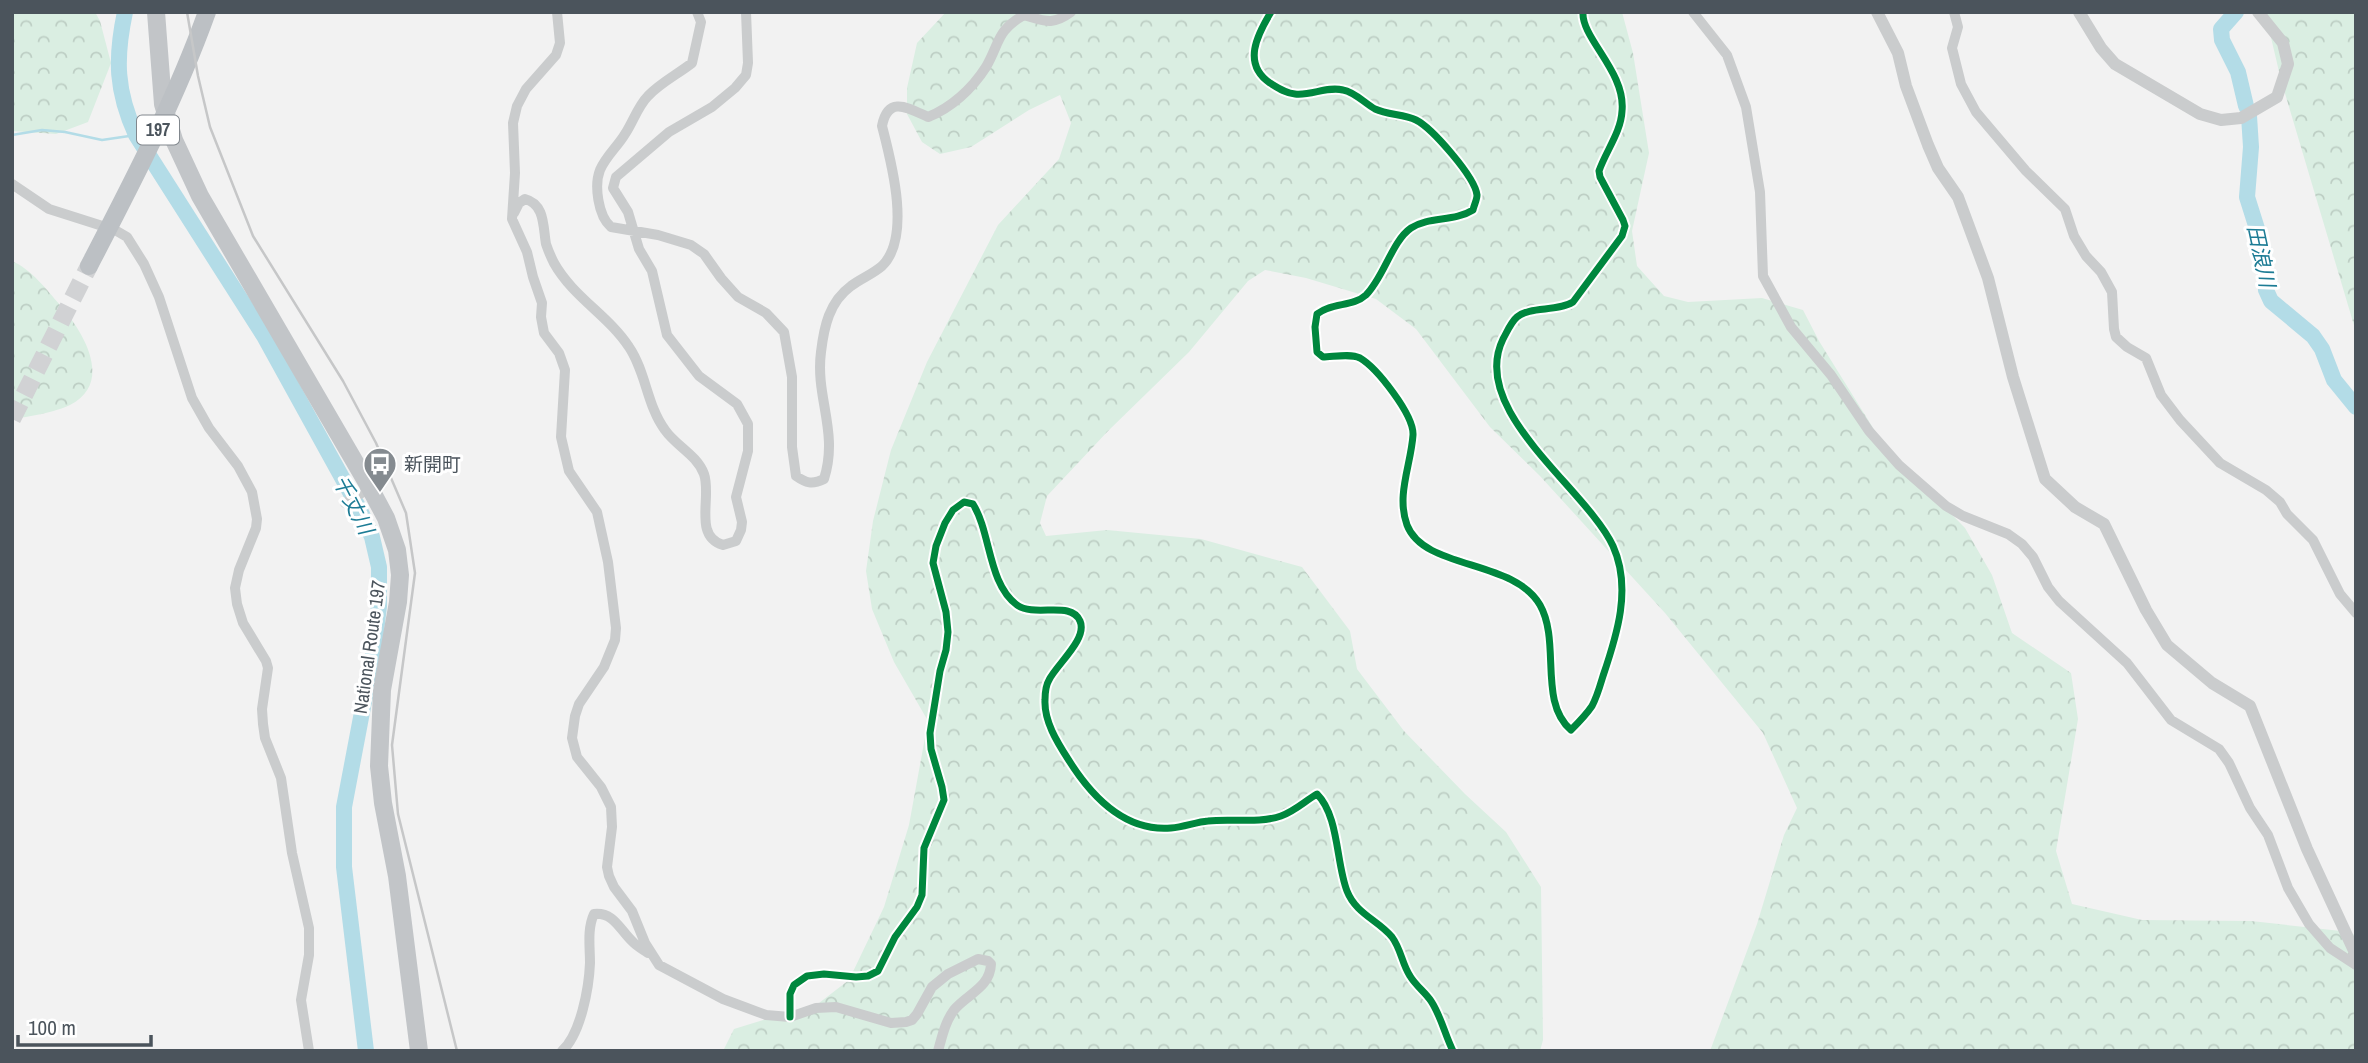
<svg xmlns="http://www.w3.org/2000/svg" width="2368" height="1063" font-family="'Archivo Narrow','Noto Sans JP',sans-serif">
  <defs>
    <pattern id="forest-crowns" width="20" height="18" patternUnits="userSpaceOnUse" patternTransform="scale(1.75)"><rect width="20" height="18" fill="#daeee2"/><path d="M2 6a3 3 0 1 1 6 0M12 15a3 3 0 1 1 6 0" fill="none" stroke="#bdcec4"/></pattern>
  </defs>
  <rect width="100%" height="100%" fill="#f2f2f2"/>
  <!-- forest -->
  <path fill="url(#forest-crowns)" d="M12,12H95L100,21L111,63L88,122L56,134L12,131Z
    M946,12H1622L1633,53L1649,153L1632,231L1637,266L1664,296L1688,302L1762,298L1803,310L1819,341L1883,444L1965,528L1992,575L2012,633L2071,673L2078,719L2056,851L2072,904L2142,920L2251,921L2341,931L2356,935V1051H1710L1757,924L1784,835L1797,808L1763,733L1665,613L1540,476L1490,427L1416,329L1376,299L1306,278L1265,270L1248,281L1189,352L1108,431L1047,496L1040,523L1046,536L1107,530L1201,539L1302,567L1350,631L1357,669L1404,731L1465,794L1506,832L1541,887L1543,1040L1540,1051H723L734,1029L819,1003L849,980L884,907L909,825L928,721L894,662L872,609L866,571L873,521L891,450L927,362L998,225L1059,159L1071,123L1060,95L1029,110L971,147L940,154L922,142L907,114V88L917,43Z
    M2265,12H2356V332L2281,80Z
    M12,261C31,269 47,290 60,305C82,330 115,382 70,405C56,412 28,417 12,419Z"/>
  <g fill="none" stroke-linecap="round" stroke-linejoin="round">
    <!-- stream -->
    <path stroke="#b3dce7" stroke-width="2.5" d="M12,135L42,130L65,132L102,140L136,135"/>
    <!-- river -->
    <path stroke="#b3dce7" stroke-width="16" d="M125,12C115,59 116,91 136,135L264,336L360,510L372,537L379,567V606L374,649L344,807V867L366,1051
      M2236,12L2221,29L2222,40L2238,72L2246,106
      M2249,116L2251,147L2247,197L2264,251L2266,290L2271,301L2313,336L2322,349L2334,380L2356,407"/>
    <!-- motorway-tunnel -->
    <path stroke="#d1d2d4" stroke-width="18" stroke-dasharray="18 9" stroke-linecap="butt" d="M12,419L89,266"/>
    <!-- minor -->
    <path stroke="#cacccd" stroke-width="10" d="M557,12L560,43L556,55L526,89L517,106L513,123L515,173L512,219L527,252L533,277L542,303L541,317L544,333L559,353L565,370L561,437L569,471L597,512L608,562L616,628L615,640L604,667L579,704L575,716L572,738L577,757L601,787L611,807L612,827L607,867L609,876L614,887L632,911L645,943L659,965L723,999L766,1015L790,1017L816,1008L836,1007L891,1023L906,1022L912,1020L917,1014L932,987L948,974L978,959L988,961L991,964C990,988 967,994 954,1010C945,1022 942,1037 938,1051
      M697,12L701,22L692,63C678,74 660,83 648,96C638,106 633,122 625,134C618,146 606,156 600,170C594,185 598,216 611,227L658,235L691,245L704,254L721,278L738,297L766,313L784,332L792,377V447L796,476C806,483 812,485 824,479C839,432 815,397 821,352C824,327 829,302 851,286C860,279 873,274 882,266C912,237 891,161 882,126C888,95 908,108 928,117C951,108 972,89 986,67C1000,43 996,31 1024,15C1045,21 1052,26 1071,12
      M1271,12C1257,35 1242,64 1270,83C1278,88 1285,93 1295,94C1311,96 1327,86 1343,90C1355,92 1364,103 1375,109C1388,115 1404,114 1416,120C1432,128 1475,177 1477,195C1477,200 1474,205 1473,210C1454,222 1429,216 1411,228C1392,241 1384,277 1366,295C1353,307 1332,302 1317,314L1315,327L1317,352L1323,357C1333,357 1350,353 1360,358C1377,368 1414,415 1413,435C1411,465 1396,495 1407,525C1424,570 1514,559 1540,605C1561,642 1538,702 1571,730C1578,723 1586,715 1592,706C1597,697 1600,686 1603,676C1617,635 1632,588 1613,546C1586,488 1468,411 1503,339C1507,332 1511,322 1517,317C1530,306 1557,312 1573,302L1622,236L1625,226L1623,220L1600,177L1599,171C1606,151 1621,132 1622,111C1626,72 1581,38 1583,12
      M1693,12L1727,55L1746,107L1760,192L1763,276L1791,327L1831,375L1869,431L1899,465L1946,506L1963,516L2008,534L2022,544L2033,557L2048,587L2059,601L2127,663L2171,720L2219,749L2229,763L2250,808L2268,835L2288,888L2309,924L2330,948L2356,965
      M1954,12L1958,27L1952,48L1961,84L1976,112L2026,171L2065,209L2074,236L2086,256L2101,272L2112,292L2114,329L2116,337L2127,347L2146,358L2161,395L2180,420L2220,463L2266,490L2280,502L2287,514L2313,540L2340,594L2356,613
      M12,184L49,209L115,230L127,237L144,264L159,297L192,398L209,428L238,466L252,492L257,519L256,528L239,570L235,588L237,604L243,623L266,661L268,668L262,709L263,724L265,738L281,778L292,853L309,928V955L301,1000L309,1051
      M514,213L519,203L525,199C545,204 543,227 546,244C548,250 551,257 554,263C573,297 609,316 629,347C646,372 647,406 665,430C676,446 697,455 704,474C712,497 693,536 723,545L736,541L741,530L742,522L736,497L748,451V424L737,404L699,376L667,335L652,271L639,249L628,212L613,188L616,177L669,132L712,107L735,88L746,75L748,63L746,12
      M345,503L370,488
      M790,1017V994L794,985L807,976L824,974L856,977L868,976L878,971L895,937L917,907L922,895L924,848L944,800L942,787L931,749L930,733L940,671L946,650L948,632L946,612L933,563L936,546L945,523L953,510L964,502L973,504C991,533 988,584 1017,605C1035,618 1071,600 1080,621C1088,639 1056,665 1049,680C1046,685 1045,694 1045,700C1044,721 1057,742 1068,759C1091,796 1124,832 1171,828C1184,827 1196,822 1208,821C1232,818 1258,824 1281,816C1295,811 1305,801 1317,794C1339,816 1336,863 1347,891C1356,914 1378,920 1392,937C1401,949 1402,964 1410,976C1416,986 1425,992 1431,1001C1441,1016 1445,1035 1453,1051
      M562,1051C581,1034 589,987 590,963C590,947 587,929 594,914C615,912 620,931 634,943C638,947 644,950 648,953"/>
    <!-- tertiary -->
    <path stroke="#cacccd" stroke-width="12" d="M1877,12L1898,53L1906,86L1928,145L1938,168L1958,197L1988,278L2013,377L2045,479L2075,507L2104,524L2146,610L2167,645L2212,683L2250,706L2307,849L2356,955
      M2079,12L2101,48L2115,64L2200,114L2221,120L2241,118L2277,97L2288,64L2283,43L2258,12"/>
    <!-- trunk -->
    <path stroke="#c2c5c8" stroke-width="18" d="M156,12L163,104L174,140L200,196L370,488L386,518L397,550L400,575L398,602L382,690L379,766L383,803L397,876L419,1051"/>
    <!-- motorway -->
    <path stroke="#bcc0c4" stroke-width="18" d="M89,266C132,183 175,101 207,12"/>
    <!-- rail -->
    <path stroke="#c6c7c8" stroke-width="2.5" d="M187,12L198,76L210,127L253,236L343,381L376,443L406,513L415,573L392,745L398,814L457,1051"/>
    <defs>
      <path id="cycleway" d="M1271,12C1257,35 1242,64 1270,83C1278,88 1285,93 1295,94C1311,96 1327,86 1343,90C1355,92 1364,103 1375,109C1388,115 1404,114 1416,120C1432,128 1475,177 1477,195C1477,200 1474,205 1473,210C1454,222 1429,216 1411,228C1392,241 1384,277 1366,295C1353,307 1332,302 1317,314L1315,327L1317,352L1323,357C1333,357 1350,353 1360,358C1377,368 1414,415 1413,435C1411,465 1396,495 1407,525C1424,570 1514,559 1540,605C1561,642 1538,702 1571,730C1578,723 1586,715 1592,706C1597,697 1600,686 1603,676C1617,635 1632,588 1613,546C1586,488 1468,411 1503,339C1507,332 1511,322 1517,317C1530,306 1557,312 1573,302L1622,236L1625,226L1623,220L1600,177L1599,171C1606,151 1621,132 1622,111C1626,72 1581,38 1583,12
        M790,1017V994L794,985L807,976L824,974L856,977L868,976L878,971L895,937L917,907L922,895L924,848L944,800L942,787L931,749L930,733L940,671L946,650L948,632L946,612L933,563L936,546L945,523L953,510L964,502L973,504C991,533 988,584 1017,605C1035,618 1071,600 1080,621C1088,639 1056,665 1049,680C1046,685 1045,694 1045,700C1044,721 1057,742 1068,759C1091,796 1124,832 1171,828C1184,827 1196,822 1208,821C1232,818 1258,824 1281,816C1295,811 1305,801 1317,794C1339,816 1336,863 1347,891C1356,914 1378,920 1392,937C1401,949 1402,964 1410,976C1416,986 1425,992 1431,1001C1441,1016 1445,1035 1453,1051"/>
    </defs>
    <!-- cycleway casing -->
    <use href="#cycleway" stroke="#fff" stroke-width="11"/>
    <!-- cycleway -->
    <use href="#cycleway" stroke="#00873e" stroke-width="7"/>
  </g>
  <!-- icons -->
  <defs>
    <symbol id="bus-pin" viewBox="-11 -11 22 30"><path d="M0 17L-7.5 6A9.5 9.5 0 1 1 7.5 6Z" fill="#858b90" stroke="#fff"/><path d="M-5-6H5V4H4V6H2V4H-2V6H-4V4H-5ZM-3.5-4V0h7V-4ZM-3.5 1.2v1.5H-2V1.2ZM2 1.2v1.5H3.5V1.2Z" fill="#fff"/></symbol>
  </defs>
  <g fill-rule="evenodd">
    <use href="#bus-pin" x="361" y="445" width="38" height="52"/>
  </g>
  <g text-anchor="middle" stroke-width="6" stroke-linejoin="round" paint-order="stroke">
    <!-- shield labels -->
    <rect fill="#fff" stroke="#81878d" stroke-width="2" x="137" y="115.5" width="42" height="29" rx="5"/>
    <g font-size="18" font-weight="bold" fill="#4b545c">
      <text x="158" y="136">197</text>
    </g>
    <!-- poi labels -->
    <g font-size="19" fill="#4b545c" stroke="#fff" text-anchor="start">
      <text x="404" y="471">新開町</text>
    </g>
    <!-- street labels -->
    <g font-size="19" fill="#4b545c" stroke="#fff">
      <text transform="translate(369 647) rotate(-82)" y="7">National Route 197</text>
    </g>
    <!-- water labels -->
    <g font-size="21" font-style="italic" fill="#1d7c95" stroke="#fff">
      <text transform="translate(2261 256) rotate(78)" y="7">田浪川</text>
      <text transform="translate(353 505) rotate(63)" y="7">千丈川</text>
    </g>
  </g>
  <!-- border -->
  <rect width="2368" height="1063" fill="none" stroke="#4b545c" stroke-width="28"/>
  <!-- scale -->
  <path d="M18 1035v10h133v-10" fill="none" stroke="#4b545c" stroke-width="3.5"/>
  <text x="28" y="1035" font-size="21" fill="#4b545c" stroke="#ffffff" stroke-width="5" paint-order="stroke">100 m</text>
</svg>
